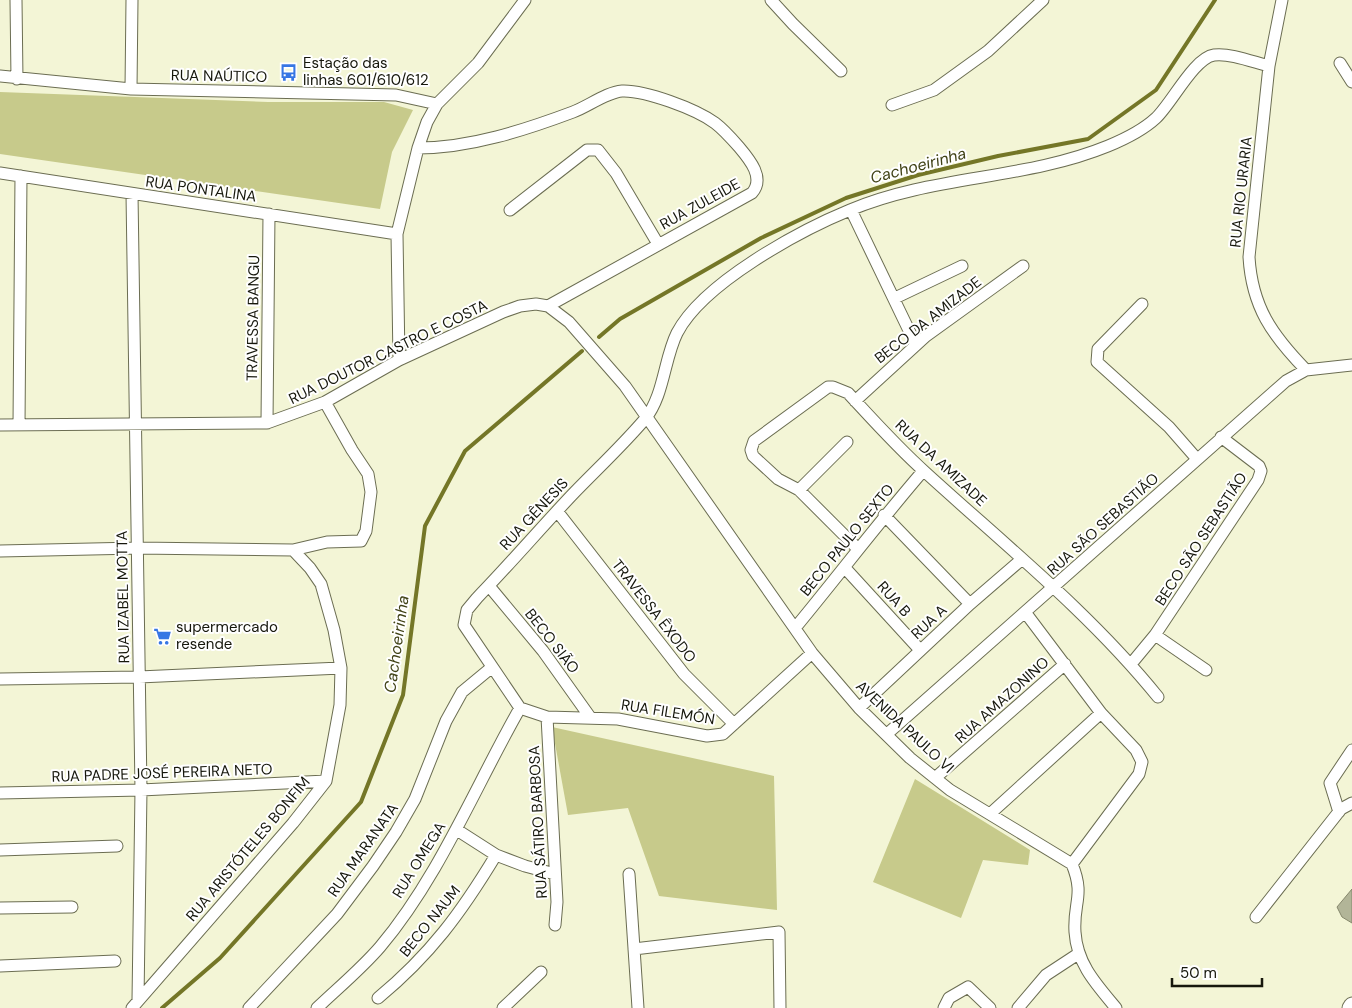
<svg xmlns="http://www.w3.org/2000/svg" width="1352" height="1008" font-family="'DM Sans',sans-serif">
  <rect width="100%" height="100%" fill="#f3f5d6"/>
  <!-- green -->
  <path fill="#c7ca8b" d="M0,92L268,102H384L413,110L392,152L380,209L0,154Z
    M552,727L774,776L777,910L659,896L628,808L568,815Z
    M915,779L1030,850L1028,865L983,860L961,918L873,882Z"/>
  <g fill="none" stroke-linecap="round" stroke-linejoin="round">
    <!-- stream -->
    <path stroke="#747627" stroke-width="4" d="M599,337L620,319L761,238L846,198L918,175L998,156L1088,139L1156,90L1215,0
      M162,1008L220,958L361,802L403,695L425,526L465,451L582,351"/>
  </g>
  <!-- building -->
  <path fill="#b2b598" stroke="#85876c" d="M1352,889V923L1342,917L1337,907Z"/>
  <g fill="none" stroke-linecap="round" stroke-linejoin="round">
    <defs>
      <path id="minor" d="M16,0L17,79
        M771,0L793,24L841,71
        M1282,0L1269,66L1249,257C1252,307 1272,335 1306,370
        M1340,63L1352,82
        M0,76L131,89L396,95L437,104
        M131,89L132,0
        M892,105L934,90L988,51L1043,0
        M418,148C470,148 525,130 573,112C587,107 607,92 622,91C645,90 696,109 715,123C723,129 732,139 739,147C750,160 765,178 752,193L548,306
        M0,173L397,234
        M132,194L141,790L138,1000
        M510,210L587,150H598L616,173L658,244
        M851,210L916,345
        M895,298L962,266
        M1142,304L1098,349L1097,362L1169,427L1197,459
        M399,360L397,234L418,148L427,122L437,104L478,63L525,0
        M855,401L926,336L1023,266
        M267,423L269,214
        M0,425L267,423L325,402L399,360L503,312L520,306L536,304L548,306L569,322L625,386L812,653L859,708L910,758L950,790L1072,864C1085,896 1073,902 1075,932C1077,964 1096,984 1116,1008
        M19,425L21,176
        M799,490L847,442
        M557,511L684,674L734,724
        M884,515L970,604
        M858,549L799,490L778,479L753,456L751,450L754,441L828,387H833L848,393C873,420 898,448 925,472C1005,545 1090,613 1158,697
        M0,551L137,548L293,550L327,542L361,541L366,531L371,492L368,474L352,450L325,402
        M845,568L920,650
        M489,586L543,651L590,717
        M1025,612L1101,713L1136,750L1142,762L1139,774L1072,864
        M795,628C838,576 879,522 923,471
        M1155,635L1206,670
        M812,653L723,734L707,736L618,719L547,717L520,708L464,625L467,610L477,598C509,565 539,530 571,496C595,471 622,446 645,419C664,396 664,359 677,333C703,283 799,231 850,210C933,175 1025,180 1108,146C1125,139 1142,131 1156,118C1172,103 1194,58 1214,55C1231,53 1253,62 1269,66
        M1131,664L1155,635L1258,480L1261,471L1259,466L1221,437
        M0,679L139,677L341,668
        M859,708L970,604L1021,560
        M547,717L557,902L555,925
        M887,734L1286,381L1306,370L1352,365
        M935,778L1065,664
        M0,793L141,790L326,781
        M1339,812L1330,783L1352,750
        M991,813L1101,713
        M457,830L496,855L525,866L555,874
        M0,850L117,846
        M629,874L638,1008
        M0,908L72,907
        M1256,917L1341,809L1352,803
        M634,949L779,932L780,1008
        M0,966L115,961
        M378,998C430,955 461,913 496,855
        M132,1008L293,823L326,781L340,705L341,668L334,630L321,584L310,568L293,550
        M249,1008L337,914L373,866L396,832L415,799L446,721L462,692L491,668
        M317,1008C338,988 361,969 380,947C439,877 475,787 520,708
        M503,1008L541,972
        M944,1008L949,998L968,987L990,1008
        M1018,1008L1046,975L1078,954"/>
      <path id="major" d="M1350,1008L1352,1005"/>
    </defs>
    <!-- minor casing -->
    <use href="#minor" stroke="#6b6d52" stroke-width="13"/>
    <!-- major casing -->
    <use href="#major" stroke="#6b6d52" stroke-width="17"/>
    <!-- minor -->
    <use href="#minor" stroke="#fff" stroke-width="11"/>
    <!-- major -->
    <use href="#major" stroke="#fff" stroke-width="15"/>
  </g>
  <!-- icons -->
  <defs>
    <symbol id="bus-bare" viewBox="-9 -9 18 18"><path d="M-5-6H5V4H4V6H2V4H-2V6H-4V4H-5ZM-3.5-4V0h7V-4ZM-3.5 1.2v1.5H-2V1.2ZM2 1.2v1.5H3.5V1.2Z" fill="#3776e4" stroke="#fff" stroke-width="2.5" paint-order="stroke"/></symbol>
    <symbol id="supermarket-bare" viewBox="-9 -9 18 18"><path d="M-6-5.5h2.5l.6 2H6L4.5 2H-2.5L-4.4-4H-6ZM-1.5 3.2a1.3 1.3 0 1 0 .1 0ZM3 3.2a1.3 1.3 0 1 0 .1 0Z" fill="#3776e4" stroke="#fff" stroke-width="2.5" paint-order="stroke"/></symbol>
  </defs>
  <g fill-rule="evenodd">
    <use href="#bus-bare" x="276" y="60" width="25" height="25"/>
    <use href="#supermarket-bare" x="150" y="624" width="25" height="25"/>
  </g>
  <g text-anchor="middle" stroke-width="4" stroke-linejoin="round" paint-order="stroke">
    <!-- poi labels -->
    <g font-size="15" fill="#16170c" stroke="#fff" text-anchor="start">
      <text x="303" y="68">Estação das<tspan x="303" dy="17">linhas 601/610/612</tspan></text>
      <text x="176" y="632">supermercado<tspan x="176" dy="17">resende</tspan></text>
    </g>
    <!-- street labels -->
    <g font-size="15" fill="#16170c" stroke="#fff">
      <text transform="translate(219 76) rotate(1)" y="5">RUA NAÚTICO</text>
      <text transform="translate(201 189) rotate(8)" y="5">RUA PONTALINA</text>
      <text transform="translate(1241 192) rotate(-84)" y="5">RUA RIO URARIA</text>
      <text transform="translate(700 204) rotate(-29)" y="5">RUA ZULEIDE</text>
      <text transform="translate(253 318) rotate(-89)" y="5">TRAVESSA BANGU</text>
      <text transform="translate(928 320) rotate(-38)" y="5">BECO DA AMIZADE</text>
      <text transform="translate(388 352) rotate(-26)" y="5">RUA DOUTOR CASTRO E COSTA</text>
      <text transform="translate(941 463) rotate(43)" y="5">RUA DA AMIZADE</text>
      <text transform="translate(534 514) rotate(-47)" y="5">RUA GÊNESIS</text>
      <text transform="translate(1103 524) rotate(-42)" y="5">RUA SÃO SEBASTIÃO</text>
      <text transform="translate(1201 539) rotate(-57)" y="5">BECO SÃO SEBASTIÃO</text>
      <text transform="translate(847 540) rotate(-51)" y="5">BECO PAULO SEXTO</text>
      <text transform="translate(123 597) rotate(-91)" y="5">RUA IZABEL MOTTA</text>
      <text transform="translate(894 599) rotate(48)" y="5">RUA B</text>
      <text transform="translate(654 611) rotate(52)" y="5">TRAVESSA ÊXODO</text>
      <text transform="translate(929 622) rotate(-43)" y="5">RUA A</text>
      <text transform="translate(552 641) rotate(52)" y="5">BECO SIÃO</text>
      <text transform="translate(1002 700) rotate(-42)" y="5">RUA AMAZONINO</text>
      <text transform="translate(668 712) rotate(9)" y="5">RUA FILEMÓN</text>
      <text transform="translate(905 727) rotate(43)" y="5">AVENIDA PAULO VI</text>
      <text transform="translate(162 773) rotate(-2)" y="5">RUA PADRE JOSÉ PEREIRA NETO</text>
      <text transform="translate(538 822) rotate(-93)" y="5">RUA SÁTIRO BARBOSA</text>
      <text transform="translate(248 849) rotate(-50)" y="5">RUA ARISTÓTELES BONFIM</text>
      <text transform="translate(363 850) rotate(-55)" y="5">RUA MARANATA</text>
      <text transform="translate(419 860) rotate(-58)" y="5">RUA OMEGA</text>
      <text transform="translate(430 921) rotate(-51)" y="5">BECO NAUM</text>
    </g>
    <!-- water labels -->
    <g font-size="16" font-style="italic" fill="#404216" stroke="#fff">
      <text transform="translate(918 165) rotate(-15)" y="6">Cachoeirinha</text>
      <text transform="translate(396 644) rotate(-82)" y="6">Cachoeirinha</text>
    </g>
  </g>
  <!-- scale -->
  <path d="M1172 978v8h90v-8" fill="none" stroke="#16170c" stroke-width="2.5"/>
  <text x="1180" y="978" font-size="15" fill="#16170c" stroke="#ffffff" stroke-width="4" paint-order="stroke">50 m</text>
</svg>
